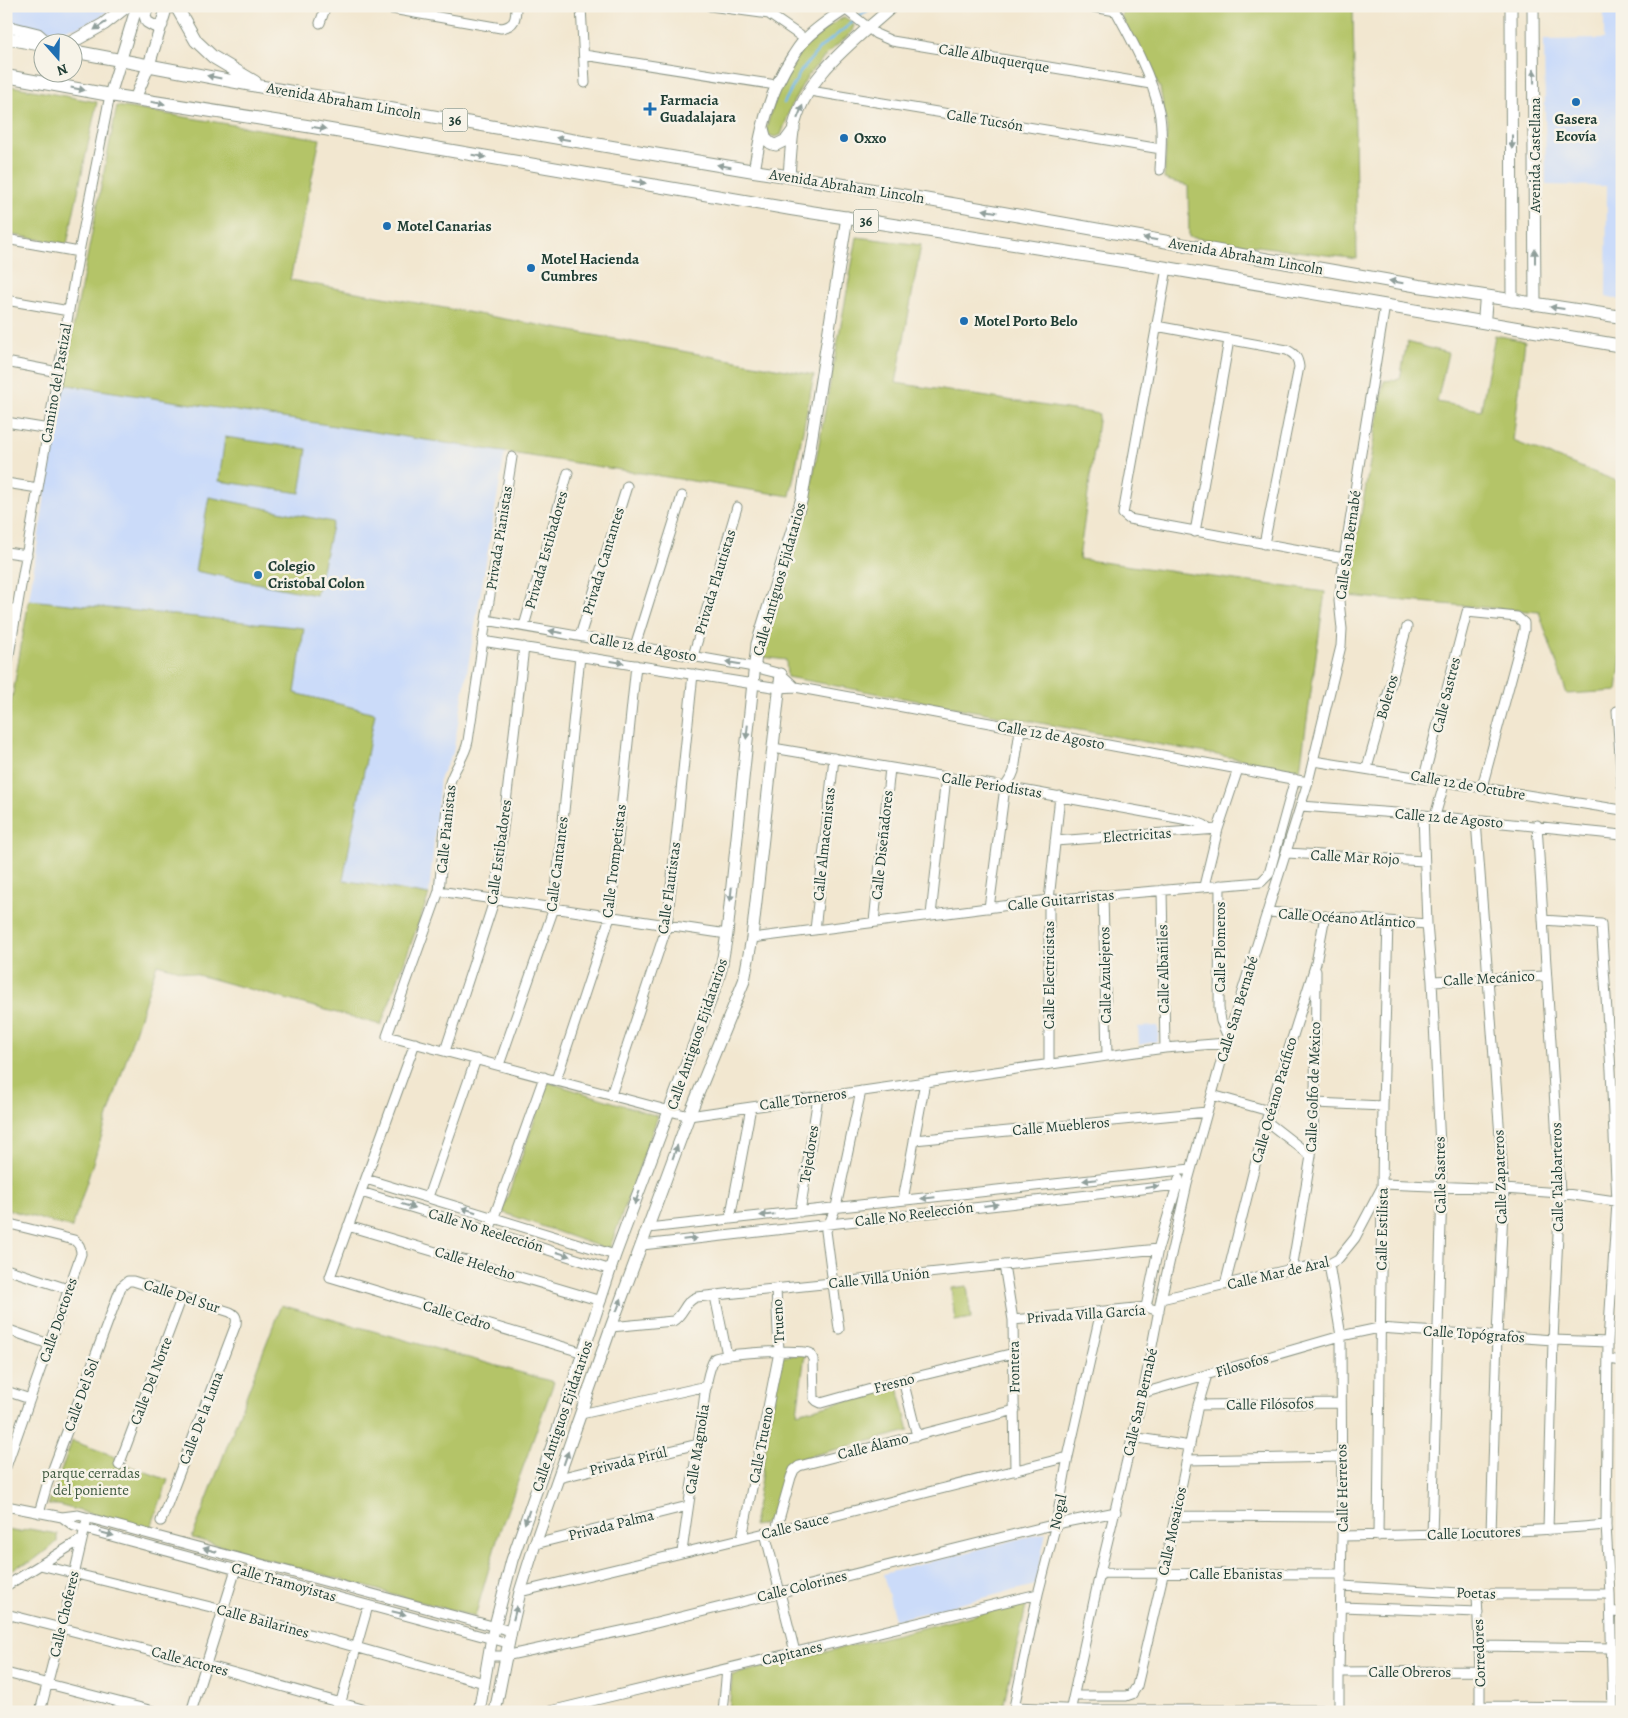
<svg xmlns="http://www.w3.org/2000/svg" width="1628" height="1718" font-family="Alegreya,serif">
  <rect width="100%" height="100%" fill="#f7f3e8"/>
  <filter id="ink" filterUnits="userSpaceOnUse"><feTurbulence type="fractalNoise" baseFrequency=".02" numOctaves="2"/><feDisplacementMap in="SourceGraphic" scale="10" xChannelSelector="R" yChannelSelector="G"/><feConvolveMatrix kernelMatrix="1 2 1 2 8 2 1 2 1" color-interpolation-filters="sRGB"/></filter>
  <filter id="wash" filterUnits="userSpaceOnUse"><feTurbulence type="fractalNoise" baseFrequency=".0096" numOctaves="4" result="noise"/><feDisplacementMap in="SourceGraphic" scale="20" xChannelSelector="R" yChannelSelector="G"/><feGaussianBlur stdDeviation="1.12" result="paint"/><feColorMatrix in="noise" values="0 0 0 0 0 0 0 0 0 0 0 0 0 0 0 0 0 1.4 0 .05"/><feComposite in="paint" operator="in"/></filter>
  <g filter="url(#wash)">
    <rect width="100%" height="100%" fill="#f2e7d0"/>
    <!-- built -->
    <path fill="#cbdbf9" d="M6,6H113L101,17L78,27L59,30H40L6,22Z
      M1604,6H1622V300L1606,297L1607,186L1546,185L1544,40L1604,39Z
      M62,384L505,452L453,753L440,777L429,895L343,880L375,714L295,693L304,628L29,600Z
      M1157,1026L1159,1033L1157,1041L1139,1045L1138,1027Z
      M1046,1532L1035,1585L895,1620L883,1574Z"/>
    <!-- green -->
    <path fill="#b4c467" stroke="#6a804e" d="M1123,6H1353L1357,259L1189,237L1188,186L1164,179L1167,128L1160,88L1121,17Z
      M844,17L852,22L854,26L851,33L826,55L808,75L793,102L781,135L775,137L769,135L766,129L776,96L800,51L820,32Z
      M6,85L97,102L67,244L6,234Z
      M117,106L320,139L290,280L814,375L790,496L62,384Z
      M857,237L921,245L896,383L1099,414L1079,559L1325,592L1300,770L787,677L786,660L763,657L807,509Z
      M1495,335L1525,341L1513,441L1622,483V647L1617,691L1567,694L1539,612L1347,596L1384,381L1400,379L1407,342L1448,353L1437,402L1481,410Z
      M225,437L307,449L300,493L219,481Z
      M209,497L333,522L316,595L195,571Z
      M29,600L304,628L295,693L375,713L343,880L429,895L381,1025L157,964L72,1228L6,1209V733Z
      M548,1082L658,1116L609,1250L502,1212Z
      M967,1286L971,1318L955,1321L951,1288Z
      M281,1305L554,1382L498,1536L475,1617L192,1538Z
      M805,1354L797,1413L898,1387L909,1431L802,1458L785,1471L773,1513L765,1524L753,1526L781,1357Z
      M72,1441L109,1454L132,1467L168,1480L150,1530L58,1505H48Z
      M29,1529L57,1534V1542L31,1562L19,1565L6,1574V1530L19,1532Z
      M1027,1602L1002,1712H729L732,1675Z"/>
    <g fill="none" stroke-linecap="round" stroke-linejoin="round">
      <!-- stream -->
      <path stroke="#75bbec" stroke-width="2.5" d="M784,103L801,71L820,48L873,6"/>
    </g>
  </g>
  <g filter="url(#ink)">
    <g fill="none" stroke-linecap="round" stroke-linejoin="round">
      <defs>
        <path id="street" d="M375,6L501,28C515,26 516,19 516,6
          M581,6L585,83
          M710,6L769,14
          M757,6L805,39
          M1087,6L1116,11
          M1116,6V11C1133,42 1152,77 1159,111C1163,130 1161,151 1160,170
          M845,9L876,34L892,41L1151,84
          M320,23L326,6
          M584,55L776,85
          M810,91L1161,149
          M6,239L79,252
          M1167,268L1123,514L1129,519L1344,558
          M6,300L69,311
          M1156,326L1287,350C1295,354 1298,358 1299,367L1264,544
          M6,362L58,372
          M6,422L49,429
          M512,457L486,620L468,741C465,758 452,770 449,786L439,891L387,1036L689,1116L1107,1056L1165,1048L1226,1043
          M6,483L38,488
          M1195,532L1229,340
          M6,552L27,555
          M6,608L16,610
          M486,620L754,667L781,674L795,687
          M524,626L568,473
          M580,636L627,486
          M482,641L779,688L795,687L1308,782
          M635,646L682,496
          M693,656L737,507
          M6,672L79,252L110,95
          M1617,711L1622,786
          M773,748L1005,787L1194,821L1204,825L1208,829
          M1314,761L1622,810
          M1367,768L1407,627
          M1424,777L1467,612L1517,617L1524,623V630L1482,787
          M1301,806L1423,815L1622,835
          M1423,815L1427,924L1432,981L1442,1188L1432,1536
          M1435,816L1445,781
          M1476,821L1504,1189L1497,1335L1491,1533
          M1537,825L1554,1089L1560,1193L1553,1340L1548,1530
          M1055,841L1218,829
          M1287,853L1424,861
          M1220,885L1219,1008L1221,1021L1228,1037
          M1204,886L1218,829L1238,769
          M1162,890L1165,1048
          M439,891L727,934
          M1103,895L1107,1056
          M989,908L1005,787L1012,776L1014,771L1020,730
          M1268,912L1427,924
          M931,915L946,777
          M1543,920L1601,924L1611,1070L1617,1202L1608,1342L1606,1525L1610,1594L1613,1712
          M874,922L890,768
          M815,930L834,758
          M752,938L1049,900L1261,882L1269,874L1295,779
          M1432,981L1546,976
          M415,1043L330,1277L584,1353
          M445,1051L495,898L524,647
          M1049,1064V900L1060,796
          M499,1065L554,908L580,656
          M556,1080L610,917L636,665
          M611,1095L667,926L693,674
          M1212,1095L1269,1111
          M1315,1103L1383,1106
          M1266,1121L1311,1156
          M914,1140L1207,1112
          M366,1179L615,1255
          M1383,1184L1504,1189L1560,1193L1622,1202
          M361,1192L489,1231L611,1270
          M428,1197L476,1059
          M903,1200L925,1082
          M800,1212L818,1097
          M730,1219L751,1107
          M6,1223L74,1240C79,1244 81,1247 81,1254L6,1467
          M348,1226L601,1301
          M648,1228L1191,1169
          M489,1231L544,1077
          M642,1245L1187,1184
          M1329,1264L1341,1336L1342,1536L1339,1672V1712
          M1004,1265L1013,1320L1015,1471
          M6,1269L68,1289
          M1292,1269L1311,1156L1315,1103L1316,971
          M1225,1285L1266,1121L1316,963L1325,916
          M715,1296L727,1355
          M1161,1299L1292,1269L1329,1264L1338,1259L1355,1238L1382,1187
          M1146,1307L1158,1249L1179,1179
          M1013,1320L1146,1307L1159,1311
          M611,1327L673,1321C684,1315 684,1301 697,1297L1158,1249
          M6,1329L49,1344
          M839,1329L826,1231L836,1207L861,1091
          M1609,1359L1622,1361
          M903,1380L917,1436
          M6,1391L30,1399
          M1143,1393L1341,1336L1379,1328L1553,1340L1608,1342
          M1198,1405L1341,1403
          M581,1414L707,1386
          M1132,1437L1190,1446
          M1187,1460L1341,1457
          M119,1465L182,1297
          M559,1478L698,1444
          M6,1506L62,1517L78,1515L511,1631
          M39,1513L47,1485L121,1287L128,1281H133L230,1312C236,1315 237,1318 236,1324L161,1521
          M1175,1516L1342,1517
          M62,1517L74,1526L508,1643
          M776,1530L791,1477L794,1470L799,1466L1015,1410
          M765,1533L795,1652
          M1342,1536C1431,1535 1518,1533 1606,1525
          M1378,1536L1383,1106L1388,921
          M742,1538L779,1352L776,1289
          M535,1544L688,1506
          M682,1552C688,1507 695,1463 702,1418C704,1402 706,1372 715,1358C730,1353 794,1349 810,1353L813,1359L814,1398L817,1401L821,1403L903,1380L1014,1353
          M40,1565L223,1610L484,1683
          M1100,1573L1342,1574
          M6,1586L82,1539
          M1342,1586L1477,1594H1610
          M520,1592L765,1533L1068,1457
          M1477,1594L1480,1671V1712
          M1341,1607L1478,1612
          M1611,1611L1622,1613
          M6,1614L206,1665L373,1712
          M1480,1646L1611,1648
          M489,1656H505L640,1627L1056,1524L1116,1512
          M1339,1672L1480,1671
          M6,1673L157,1712
          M1074,1696H1126L1132,1694L1137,1686L1163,1575L1198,1405L1207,1375
          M1480,1706L1613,1707
          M1015,1707L1087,1710H1323
          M40,1712L62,1627L86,1523
          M191,1712L236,1569
          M338,1712L368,1606
          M546,1712L1038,1594
          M723,1712L727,1669
          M1013,1712L1038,1594L1056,1524L1068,1457L1101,1311
          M1070,1712L1100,1573L1143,1393L1161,1299L1187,1184L1228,1037L1308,782L1341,646L1342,629L1339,601L1344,558L1385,305"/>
        <path id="secondary" d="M148,6L145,16L147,22L154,26L162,25
          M1511,6L1512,301
          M1533,6L1535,305
          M6,26L38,34L47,42
          M110,95L137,6
          M135,99L149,65L167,6
          M763,128C765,137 766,143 776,145L786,140L794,129
          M754,171C761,130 769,91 793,56C797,50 801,43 807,38C820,25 835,16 850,6
          M789,177C790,161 791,146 793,131C803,76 855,41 893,6
          M479,1712L492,1637L512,1560L559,1426L615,1255L717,983L721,969L727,934L757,644L802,498L847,217
          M495,1712L511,1631L520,1592L535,1544L611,1327L689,1116L744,981L752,938L781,674"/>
        <path id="primary" d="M176,6L196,41L213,57L255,82
          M6,38L42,45
          M72,42L104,24L127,6
          M72,51L263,87L494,127L754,171L838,184L1419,286L1622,317
          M6,76L110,95L313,127L791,209L1167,268L1622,346
          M1484,322L1486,297"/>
      </defs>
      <!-- street casing -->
      <use href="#street" stroke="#889282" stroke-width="11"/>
      <!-- secondary casing -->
      <use href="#secondary" stroke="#889282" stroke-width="13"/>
      <!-- primary casing -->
      <use href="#primary" stroke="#889282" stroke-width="14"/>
      <!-- street -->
      <use href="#street" stroke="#fff" stroke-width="9"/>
      <!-- secondary -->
      <use href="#secondary" stroke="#fff" stroke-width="11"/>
      <!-- primary -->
      <use href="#primary" stroke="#fff" stroke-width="12"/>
    </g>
    <!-- one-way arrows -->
    <defs><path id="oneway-solid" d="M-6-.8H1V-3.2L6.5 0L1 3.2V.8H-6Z" transform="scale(1.25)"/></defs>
    <g fill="#8f9e9a">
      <use href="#oneway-solid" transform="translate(100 26) rotate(147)"/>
      <use href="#oneway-solid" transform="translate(1534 76) rotate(-91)"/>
      <use href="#oneway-solid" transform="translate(214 77) rotate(-169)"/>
      <use href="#oneway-solid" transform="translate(78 89) rotate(11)"/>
      <use href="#oneway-solid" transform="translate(158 103) rotate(9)"/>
      <use href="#oneway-solid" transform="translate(800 112) rotate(-68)"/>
      <use href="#oneway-solid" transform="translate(319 128) rotate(9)"/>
      <use href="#oneway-solid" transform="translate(563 139) rotate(-170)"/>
      <use href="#oneway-solid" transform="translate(1512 142) rotate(90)"/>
      <use href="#oneway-solid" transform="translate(479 156) rotate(10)"/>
      <use href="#oneway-solid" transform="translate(724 166) rotate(-170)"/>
      <use href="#oneway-solid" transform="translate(639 182) rotate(10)"/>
      <use href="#oneway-solid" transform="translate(990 211) rotate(-170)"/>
      <use href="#oneway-solid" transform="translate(1150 239) rotate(-170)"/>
      <use href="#oneway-solid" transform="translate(1535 256) rotate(-90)"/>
      <use href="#oneway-solid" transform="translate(1396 282) rotate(-170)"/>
      <use href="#oneway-solid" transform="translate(1557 308) rotate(-172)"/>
      <use href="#oneway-solid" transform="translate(556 632) rotate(-170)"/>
      <use href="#oneway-solid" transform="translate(617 662) rotate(9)"/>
      <use href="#oneway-solid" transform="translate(733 663) rotate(-170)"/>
      <use href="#oneway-solid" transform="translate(747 732) rotate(96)"/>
      <use href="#oneway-solid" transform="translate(731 894) rotate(96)"/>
      <use href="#oneway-solid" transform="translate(675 1152) rotate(-70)"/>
      <use href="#oneway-solid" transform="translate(1090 1180) rotate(174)"/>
      <use href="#oneway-solid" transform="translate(1152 1187) rotate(-7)"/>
      <use href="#oneway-solid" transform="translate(637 1198) rotate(111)"/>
      <use href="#oneway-solid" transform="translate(928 1198) rotate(174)"/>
      <use href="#oneway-solid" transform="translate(991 1205) rotate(-7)"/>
      <use href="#oneway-solid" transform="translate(408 1206) rotate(17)"/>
      <use href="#oneway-solid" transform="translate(469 1210) rotate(-163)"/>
      <use href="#oneway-solid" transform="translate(767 1215) rotate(174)"/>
      <use href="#oneway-solid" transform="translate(690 1239) rotate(-6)"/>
      <use href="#oneway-solid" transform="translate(563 1254) rotate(18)"/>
      <use href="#oneway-solid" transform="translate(619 1305) rotate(-69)"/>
      <use href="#oneway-solid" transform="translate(566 1458) rotate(-71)"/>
      <use href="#oneway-solid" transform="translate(527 1517) rotate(109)"/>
      <use href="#oneway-solid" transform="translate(107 1534) rotate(15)"/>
      <use href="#oneway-solid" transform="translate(210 1550) rotate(-165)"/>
      <use href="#oneway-solid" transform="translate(399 1613) rotate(14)"/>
      <use href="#oneway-solid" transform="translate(515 1613) rotate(-76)"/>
    </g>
  </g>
  <!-- markers -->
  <g fill="#1f6fb2" stroke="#f7f3e8" stroke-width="2">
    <circle cx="1576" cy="102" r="5"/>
    <path d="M647.5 101.5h5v5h5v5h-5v5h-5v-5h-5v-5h5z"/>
    <circle cx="844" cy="138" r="5"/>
    <circle cx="387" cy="226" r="5"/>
    <circle cx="531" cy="268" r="5"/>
    <circle cx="964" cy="321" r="5"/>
    <circle cx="258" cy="575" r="5"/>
  </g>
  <g text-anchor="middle" stroke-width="5" stroke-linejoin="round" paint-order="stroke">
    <!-- shield labels -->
    <g fill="#f7f3e8" stroke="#60746a" stroke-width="1">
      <rect x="442.5" y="108.5" width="25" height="23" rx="4"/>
      <rect x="853.5" y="209.5" width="25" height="23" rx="4"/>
    </g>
    <g font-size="14" font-weight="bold" fill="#1f3d34">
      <text x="455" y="125">36</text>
      <text x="866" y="226">36</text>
    </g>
    <!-- street labels -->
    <g font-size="15" fill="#1f3d34" stroke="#f7f3e8">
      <text transform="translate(994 58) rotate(10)" y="5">Calle Albuquerque</text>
      <text transform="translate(344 101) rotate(10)" y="5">Avenida Abraham Lincoln</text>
      <text transform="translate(985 120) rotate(9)" y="5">Calle Tucsón</text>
      <text transform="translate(1535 155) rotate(-90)" y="5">Avenida Castellana</text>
      <text transform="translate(847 186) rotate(9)" y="5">Avenida Abraham Lincoln</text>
      <text transform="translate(1246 256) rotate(10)" y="5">Avenida Abraham Lincoln</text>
      <text transform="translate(56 383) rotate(-80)" y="5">Camino del Pastizal</text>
      <text transform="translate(499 538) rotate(-81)" y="5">Privada Pianistas</text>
      <text transform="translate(1348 545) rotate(-82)" y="5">Calle San Bernabé</text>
      <text transform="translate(546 550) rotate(-74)" y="5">Privada Estibadores</text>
      <text transform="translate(603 561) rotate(-73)" y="5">Privada Cantantes</text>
      <text transform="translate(779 579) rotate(-74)" y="5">Calle Antiguos Ejidatarios</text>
      <text transform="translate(715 582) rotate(-73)" y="5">Privada Flautistas</text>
      <text transform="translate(643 647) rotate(10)" y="5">Calle 12 de Agosto</text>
      <text transform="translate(1446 695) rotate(-76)" y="5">Calle Sastres</text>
      <text transform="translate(1387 697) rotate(-74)" y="5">Boleros</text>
      <text transform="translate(1051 735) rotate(10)" y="5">Calle 12 de Agosto</text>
      <text transform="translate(992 785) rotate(9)" y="5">Calle Periodistas</text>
      <text transform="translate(1468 785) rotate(10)" y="5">Calle 12 de Octubre</text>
      <text transform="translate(1449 818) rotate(5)" y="5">Calle 12 de Agosto</text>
      <text transform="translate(446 829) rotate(-84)" y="5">Calle Pianistas</text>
      <text transform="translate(1137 835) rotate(-4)" y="5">Electricitas</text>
      <text transform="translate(824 844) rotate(-84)" y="5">Calle Almacenistas</text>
      <text transform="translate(882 845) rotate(-84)" y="5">Calle Diseñadores</text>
      <text transform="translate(499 852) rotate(-82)" y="5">Calle Estibadores</text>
      <text transform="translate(1355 857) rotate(3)" y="5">Calle Mar Rojo</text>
      <text transform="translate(614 861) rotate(-83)" y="5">Calle Trompetistas</text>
      <text transform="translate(557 864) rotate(-83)" y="5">Calle Cantantes</text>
      <text transform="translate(669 888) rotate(-82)" y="5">Calle Flautistas</text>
      <text transform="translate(1061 900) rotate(-6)" y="5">Calle Guitarristas</text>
      <text transform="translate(1347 918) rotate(4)" y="5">Calle Océano Atlántico</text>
      <text transform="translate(1220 947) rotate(-90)" y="5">Calle Plomeros</text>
      <text transform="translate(1163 969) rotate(-91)" y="5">Calle Albañiles</text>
      <text transform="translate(1049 975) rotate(-90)" y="5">Calle Electricistas</text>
      <text transform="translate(1105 975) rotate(-91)" y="5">Calle Azulejeros</text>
      <text transform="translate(1489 978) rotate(-3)" y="5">Calle Mecánico</text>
      <text transform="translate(1237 1009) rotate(-73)" y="5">Calle San Bernabé</text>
      <text transform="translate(697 1034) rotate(-71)" y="5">Calle Antiguos Ejidatarios</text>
      <text transform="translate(1313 1087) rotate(-88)" y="5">Calle Golfo de México</text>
      <text transform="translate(803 1099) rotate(-8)" y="5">Calle Torneros</text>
      <text transform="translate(1274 1100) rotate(-74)" y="5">Calle Océano Pacífico</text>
      <text transform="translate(1061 1126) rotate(-5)" y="5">Calle Muebleros</text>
      <text transform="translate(809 1154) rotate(-81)" y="5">Tejedores</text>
      <text transform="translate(1440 1175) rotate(-91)" y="5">Calle Sastres</text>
      <text transform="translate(1500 1177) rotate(-92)" y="5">Calle Zapateros</text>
      <text transform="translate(1557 1177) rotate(-91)" y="5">Calle Talabarteros</text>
      <text transform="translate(914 1214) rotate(-7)" y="5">Calle No Reelección</text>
      <text transform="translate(1382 1229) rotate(-89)" y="5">Calle Estilista</text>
      <text transform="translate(486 1230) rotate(17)" y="5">Calle No Reelección</text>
      <text transform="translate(475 1263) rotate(17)" y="5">Calle Helecho</text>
      <text transform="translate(1278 1273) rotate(-13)" y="5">Calle Mar de Aral</text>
      <text transform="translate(879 1278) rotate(-6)" y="5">Calle Villa Unión</text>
      <text transform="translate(182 1296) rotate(18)" y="5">Calle Del Sur</text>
      <text transform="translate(1086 1314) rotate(-4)" y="5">Privada Villa García</text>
      <text transform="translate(457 1315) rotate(17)" y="5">Calle Cedro</text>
      <text transform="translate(58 1320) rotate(-71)" y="5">Calle Doctores</text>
      <text transform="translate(778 1321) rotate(-93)" y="5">Trueno</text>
      <text transform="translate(1474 1334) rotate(4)" y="5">Calle Topógrafos</text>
      <text transform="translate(1242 1365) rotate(-16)" y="5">Filosofos</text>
      <text transform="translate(1014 1367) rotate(-91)" y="5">Frontera</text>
      <text transform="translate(151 1381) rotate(-69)" y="5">Calle Del Norte</text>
      <text transform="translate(894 1383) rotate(-15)" y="5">Fresno</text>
      <text transform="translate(81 1395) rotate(-70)" y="5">Calle Del Sol</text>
      <text transform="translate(1140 1402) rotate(-77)" y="5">Calle San Bernabé</text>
      <text transform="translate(1270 1404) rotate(-1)" y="5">Calle Filósofos</text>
      <text transform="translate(562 1416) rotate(-71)" y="5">Calle Antiguos Ejidatarios</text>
      <text transform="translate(201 1418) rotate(-69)" y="5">Calle De la Luna</text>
      <text transform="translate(761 1445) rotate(-79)" y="5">Calle Trueno</text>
      <text transform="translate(873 1446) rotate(-14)" y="5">Calle Álamo</text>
      <text transform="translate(697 1449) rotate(-81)" y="5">Calle Magnolia</text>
      <text transform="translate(628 1461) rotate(-14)" y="5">Privada Pirúl</text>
      <text transform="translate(1342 1488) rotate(-91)" y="5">Calle Herreros</text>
      <text transform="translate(1058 1512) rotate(-78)" y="5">Nogal</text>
      <text transform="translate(611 1525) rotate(-14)" y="5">Privada Palma</text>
      <text transform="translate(795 1526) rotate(-14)" y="5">Calle Sauce</text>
      <text transform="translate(1172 1531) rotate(-78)" y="5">Calle Mosaicos</text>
      <text transform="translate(1474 1533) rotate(-2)" y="5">Calle Locutores</text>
      <text x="1236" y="1579">Calle Ebanistas</text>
      <text transform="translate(284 1582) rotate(16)" y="5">Calle Tramoyistas</text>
      <text transform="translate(802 1586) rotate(-14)" y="5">Calle Colorines</text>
      <text transform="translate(1476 1593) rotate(2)" y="5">Poetas</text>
      <text transform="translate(64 1614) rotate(-77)" y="5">Calle Choferes</text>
      <text transform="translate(263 1621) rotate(15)" y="5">Calle Bailarines</text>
      <text transform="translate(792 1653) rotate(-14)" y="5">Capitanes</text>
      <text transform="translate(1479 1653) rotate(-92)" y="5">Corredores</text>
      <text transform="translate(190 1661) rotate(15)" y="5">Calle Actores</text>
      <text x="1410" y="1677">Calle Obreros</text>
    </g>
    <!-- poi labels -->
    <g font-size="15" font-weight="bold" fill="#1f3d34" stroke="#f7f3e8" text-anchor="start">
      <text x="660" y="105">Farmacia<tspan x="660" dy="17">Guadalajara</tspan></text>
      <text x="1576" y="124" text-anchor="middle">Gasera<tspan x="1576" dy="17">Ecovía</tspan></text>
      <text x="854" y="143">Oxxo</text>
      <text x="397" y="231">Motel Canarias</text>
      <text x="541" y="264">Motel Hacienda<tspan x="541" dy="17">Cumbres</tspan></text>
      <text x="974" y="326">Motel Porto Belo</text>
      <text x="268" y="571">Colegio<tspan x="268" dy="17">Cristobal Colon</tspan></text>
    </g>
    <!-- park labels -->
    <g font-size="15" fill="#3d583e" stroke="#f7f3e8">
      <text x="91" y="1478">parque cerradas<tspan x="91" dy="17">del poniente</tspan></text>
    </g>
  </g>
  <!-- margin -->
  <rect width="1628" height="1718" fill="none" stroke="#f7f3e8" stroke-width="25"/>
  <!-- north arrow -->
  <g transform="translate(58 58) rotate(160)"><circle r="24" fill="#f7f3e8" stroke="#a1aaa0"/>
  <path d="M0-4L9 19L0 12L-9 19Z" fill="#1f6fb2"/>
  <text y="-8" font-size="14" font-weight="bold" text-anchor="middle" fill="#1f3d34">N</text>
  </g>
</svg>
